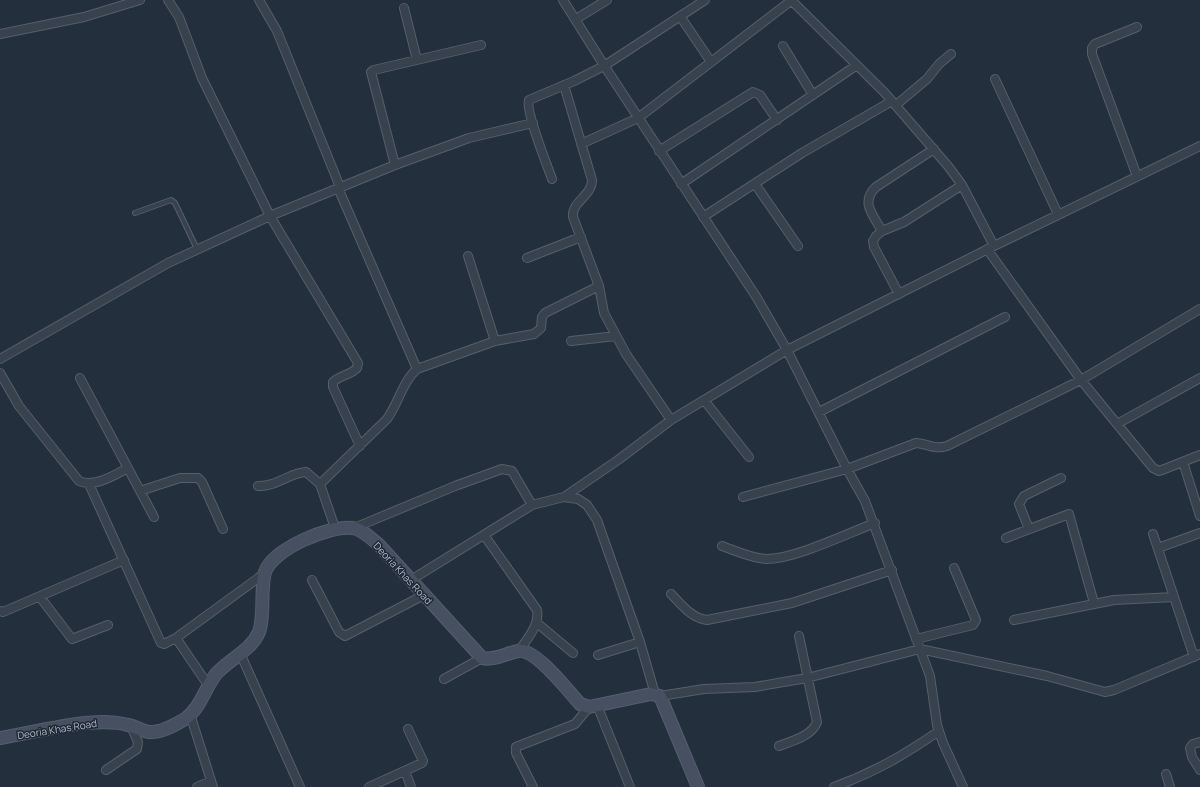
<svg xmlns="http://www.w3.org/2000/svg" width="1200" height="787" font-family="Manrope,sans-serif">
  <rect width="100%" height="100%" fill="#242f3e"/>
  <g fill="none" stroke-linecap="round" stroke-linejoin="round">
    <defs>
      <path id="lane" d="M135,213L171,200L175,203L197,249"/>
      <path id="street" d="M168,0L179,17L202,78L270,216L358,363L357,368C351,375 340,375 333,382V387L360,446
        M259,0L277,31L340,187
        M563,0L607,70L757,298L787,350L847,469L865,501L930,676L937,725L943,743L963,787
        M792,1L884,92L948,166L962,185L994,246
        M404,8L417,60
        M680,16L711,62
        M576,19L607,0
        M0,34L84,17L140,0
        M783,46L813,95
        M995,79L1058,214
        M564,85L592,180C592,196 571,202 573,217L599,286L604,313L626,354L671,420
        M896,105L927,79L939,64L951,54
        M581,144L638,118L792,0
        M659,151L753,92L760,95L777,120
        M395,165L371,72L374,70L481,45
        M1137,176L1092,54V48L1095,44L1137,27
        M552,179C547,165 525,110 529,100L574,81L604,66L705,0
        M681,184L857,65
        M755,184L798,246
        M338,188L417,369
        M703,217L802,153L892,101
        M882,231C873,215 860,202 876,187L934,149
        M987,249L1081,380L1153,468L1159,471L1162,470L1200,455
        M468,256L495,341
        M527,258L581,237
        M899,294L874,247L873,241L876,236L882,231L904,222L962,185
        M571,341L616,336
        M0,359L168,263L270,216L395,165L469,138L533,123
        M0,373L19,406L79,481C95,488 114,475 128,468
        M80,378L154,517
        M704,400L749,457
        M819,412L1005,317
        M1117,424L1200,378
        M1183,462L1200,516
        M89,484L161,643L164,644L176,638L265,573
        M320,484L387,419C398,404 403,381 417,369L495,341L534,334L541,328L542,317L545,313L599,286
        M258,486C276,487 289,473 306,472L320,484L335,528
        M140,491L180,478H198L202,482L223,529
        M564,497L618,460L671,420L787,350L994,246L1200,146
        M743,497L847,469L916,443C929,444 934,450 947,446L1081,380L1200,309
        M354,528L455,486L502,469L512,471L532,505
        M1029,529L1019,504L1024,496L1061,478
        M1153,534L1194,657
        M484,535L537,610C540,625 527,639 519,651
        M1006,538L1069,514L1094,603
        M722,546C736,551 751,558 766,559C795,559 846,534 875,523
        M1158,548L1200,533
        M312,580L339,632L345,636L424,595
        M411,580L532,505L564,497L578,499L587,505L597,520L640,642L655,694
        M671,594C681,604 691,618 707,620L792,603L892,570
        M40,597L72,639L108,625
        M0,611L3,612L124,560
        M1014,620L1114,600L1174,597
        M537,623L573,653
        M176,638L208,685
        M916,639L973,625L976,620L954,568
        M240,653L300,787
        M598,655L640,642
        M444,679L482,658
        M660,696L704,689L755,687L807,678L920,649L1047,676L1105,692L1114,690L1200,654
        M597,705L630,787
        M190,714L213,787
        M1200,742L1193,744L1190,748L1192,757L1200,770
        M779,746C792,741 812,736 817,722L799,636
        M106,770L137,749L138,742L131,726
        M405,771L411,787
        M1166,774L1170,787
        M197,787L211,781
        M369,787L422,763L423,761L408,729
        M533,787L516,753V747L575,724L589,707
        M834,787C875,772 904,755 939,731"/>
      <path id="secondary" d="M0,738C29,733 57,726 86,723C100,722 115,721 128,725C135,726 142,731 149,732C161,733 175,725 185,719C200,709 205,688 216,674C229,659 251,651 259,632C265,617 260,589 265,572C273,549 329,525 353,528C363,530 372,539 380,546L482,658C494,661 507,653 518,651C536,648 568,691 580,704L589,707L651,694L660,696L698,787"/>
    </defs>
    <!-- lane casing -->
    <use href="#lane" stroke="#565f6c" stroke-width="6"/>
    <!-- street casing -->
    <use href="#street" stroke="#565f6c" stroke-width="10"/>
    <!-- secondary casing -->
    <use href="#secondary" stroke="#565f6c" stroke-width="14"/>
    <!-- lane -->
    <use href="#lane" stroke="#38414e" stroke-width="4"/>
    <!-- street -->
    <use href="#street" stroke="#38414e" stroke-width="8"/>
    <!-- secondary -->
    <use href="#secondary" stroke="#465061" stroke-width="12"/>
  </g>
  <g text-anchor="middle" stroke-width="3" stroke-linejoin="round" paint-order="stroke">
    <!-- street labels -->
    <g font-size="10" fill="#b4bcc9" stroke="#1d2633">
      <text transform="translate(403 573) rotate(47)" y="4">Deoria Khas Road</text>
      <text transform="translate(57 729) rotate(-9)" y="4">Deoria Khas Road</text>
    </g>
  </g>
</svg>
